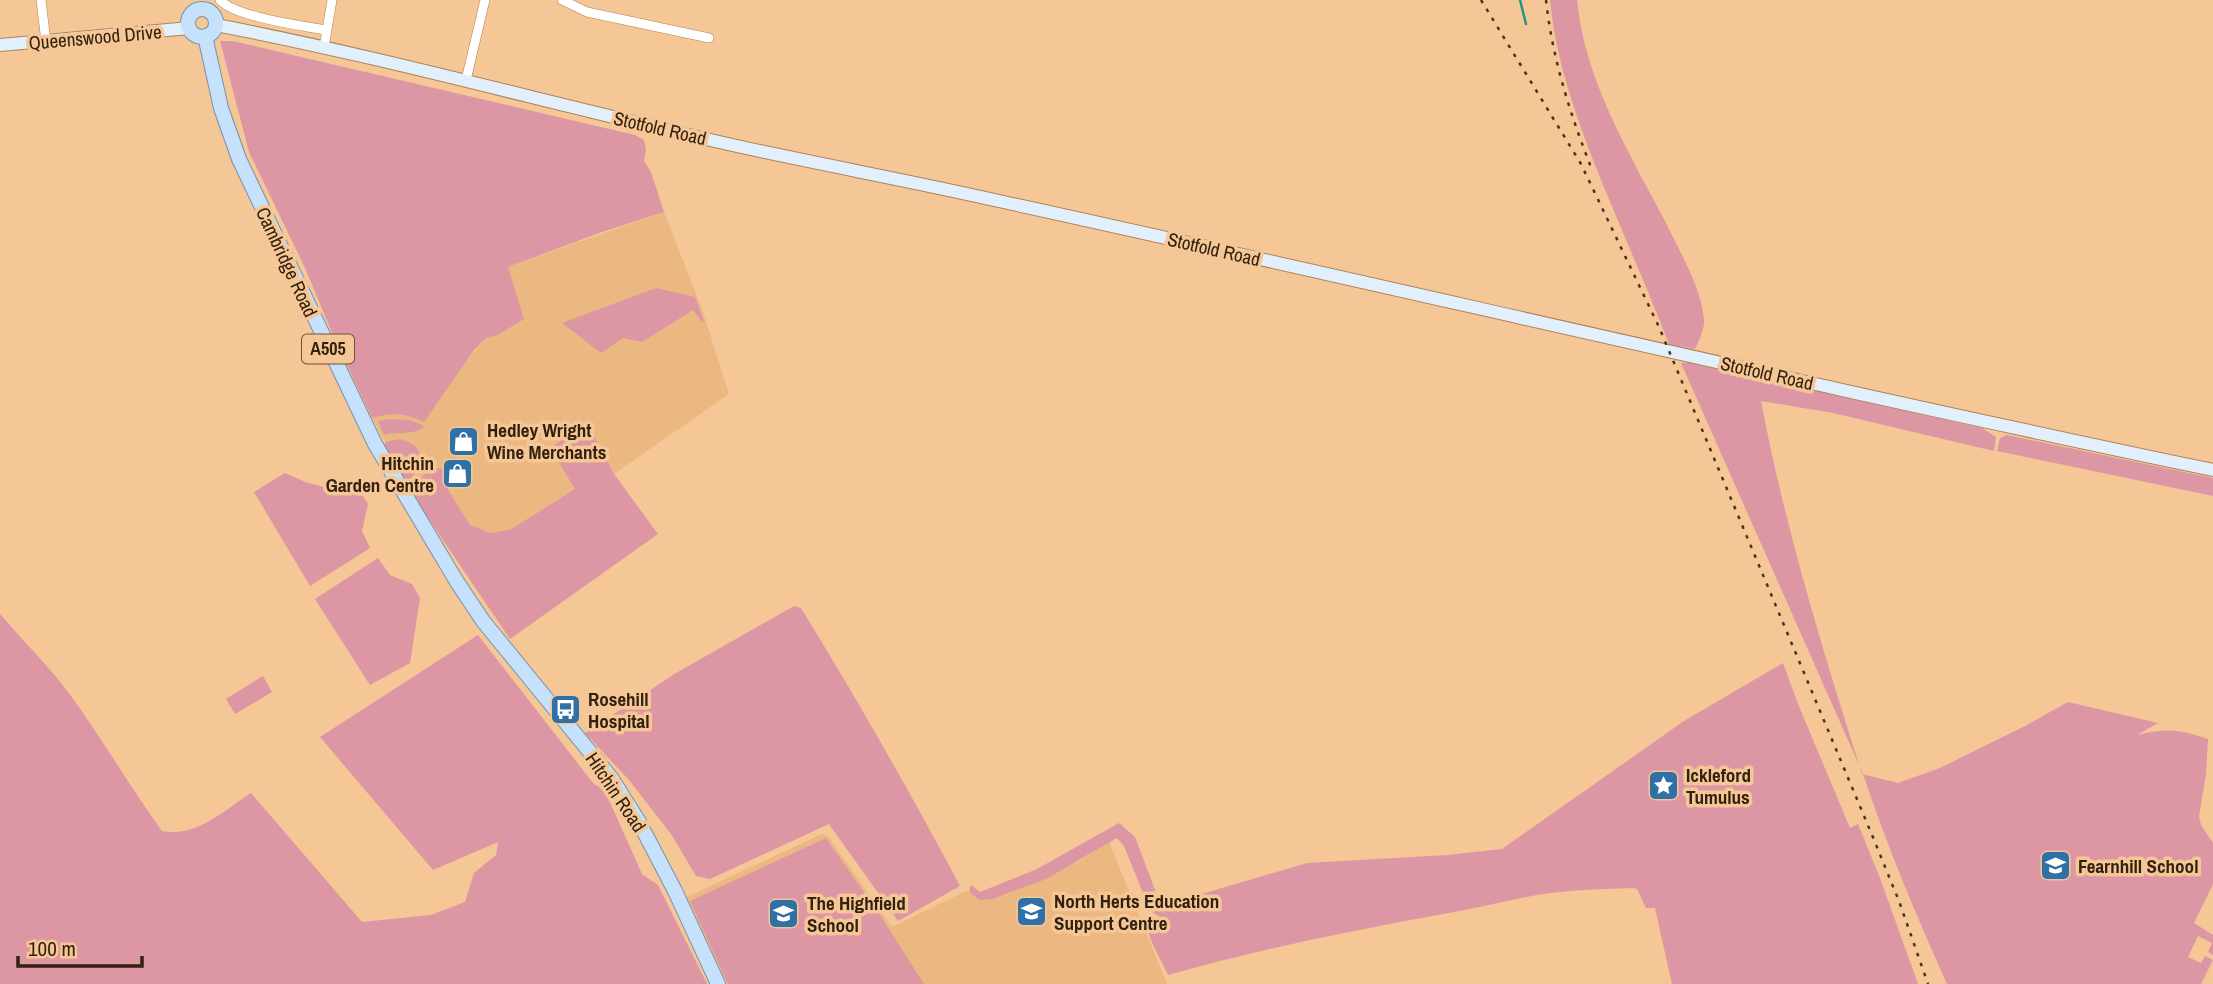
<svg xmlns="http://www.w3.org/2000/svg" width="2213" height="984" font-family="'Archivo Narrow',sans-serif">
  <rect width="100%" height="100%" fill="#f5c696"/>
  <!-- built -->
  <path fill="#ebb882" d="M664,212L702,309L729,394L614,474L588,424L582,491L487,548L420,506L372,418L386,414L398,413L411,416L460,368L486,338L498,334L521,311L508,267Z
    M822,834L828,836L892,927L964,892H969L979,900L1078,862L1109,842L1167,984H718L678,901Z"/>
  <!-- green -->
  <path fill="#dd96a4" d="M1550,0H1577C1585,80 1627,149 1664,219C1678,248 1701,287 1704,319C1705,329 1699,340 1695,349L1669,344C1648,290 1625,238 1603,185C1579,125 1556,64 1550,0Z
    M220,41H233L635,135L644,140L646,149L644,161L651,172L664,212L602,232L508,267L524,319L498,335L486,338L474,350L424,422C405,413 392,412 372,418L335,340L305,268L249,152Z
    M656,288L695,297L704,321L702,322L693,310L642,342L623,338L601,353L562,323Z
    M1693,362L1982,428L1996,437L1994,451L1833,413L1761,401C1785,528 1823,651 1862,774L1898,783L1940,768L2025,726L2068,702L2158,723L2137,735C2167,728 2178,729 2208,739L2206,774L2199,816L2201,825L2213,843V884L2194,923L2213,935V955L2208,952L2212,943L2198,936L2188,957L2201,963L2205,956L2213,960L2201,984H1947C1916,915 1887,846 1863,774L1681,363Z
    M389,419L409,420L425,426C414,436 398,431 384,435L378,421Z
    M588,424L614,474L658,534L510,639L420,506L411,489C425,475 436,455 453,480L445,485L470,525L490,533L510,530L575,489L551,449L555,444Z
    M2007,435L2213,478V496L1997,451L2000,438Z
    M399,439C427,444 426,468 405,483L383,446L386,442Z
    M285,473L308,483L363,496L368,504L362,531L370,548L310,586L254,492Z
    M378,558L390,575L412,584L420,598L410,663L370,685L315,599Z
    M794,606L801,608C857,699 910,792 960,886L898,921L829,824L710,879L696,876L671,834L629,780L585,733L676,673Z
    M0,614C23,641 50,667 71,696C103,740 130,787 162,831C196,838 223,811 251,793L362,922L431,915L465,902L474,873L496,855L498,842L433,870L320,737L478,635L593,783L602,789L609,800L642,874L658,885L707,984H0Z
    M1783,663L1798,704L1850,828L1858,824L1880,878L1918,984H1672L1655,908H1646L1637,889L1633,888C1601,889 1569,890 1537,895C1508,900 1478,908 1449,913C1354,930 1260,949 1168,975L1153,945L1144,922L1159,916L1152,912L1147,903L1124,846L1117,838L1046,879L1005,894L993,899L979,900L969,892L971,885L980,892L1037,869L1119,823L1135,837L1161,906L1307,863L1447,855L1502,849L1684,721Z
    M263,676L272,692L235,714L226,699Z
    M826,838L882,918L924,984H728L690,901Z"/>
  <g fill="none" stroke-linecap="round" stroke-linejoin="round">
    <!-- stream -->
    <path stroke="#299189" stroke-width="2.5" d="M1520,0L1526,24"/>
    <defs>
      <path id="street" d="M41,0L46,42
        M220,0C235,17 300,25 325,30
        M562,0L587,12L709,38
        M324,47L332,0
        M466,80L485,0"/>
      <path id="secondary" d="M216,25C394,59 569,109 746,148C833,167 921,183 1008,203C1410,291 1810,386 2213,470
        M0,45L190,28"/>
      <path id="primary" d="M188 23a14 14 0 1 1 28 0a14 14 0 1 1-28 0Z
        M205,36L221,108L239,159L375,444L457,582L483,621L612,779L639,822L675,891L718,984"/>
    </defs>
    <!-- street casing -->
    <use href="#street" stroke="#af8355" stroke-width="10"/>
    <!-- secondary casing -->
    <use href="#secondary" stroke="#af8355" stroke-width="14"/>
    <!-- primary casing -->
    <use href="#primary" stroke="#7891a7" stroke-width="16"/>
    <!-- street -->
    <use href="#street" stroke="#fff" stroke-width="9"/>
    <!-- secondary -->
    <use href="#secondary" stroke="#e2f0fd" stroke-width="12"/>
    <!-- primary -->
    <use href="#primary" stroke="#c5e1fb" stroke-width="14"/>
    <!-- rail -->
    <path stroke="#48341d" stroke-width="2.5" stroke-dasharray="3.5 7" stroke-linecap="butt" d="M1481,0L1581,164L1659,327L1872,835L1899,901L1928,984
      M1546,0C1552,57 1570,114 1591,167"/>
  </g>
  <!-- icons -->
  <defs>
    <symbol id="shop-square" viewBox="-11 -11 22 22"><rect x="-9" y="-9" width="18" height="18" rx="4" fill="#2f70a6" stroke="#f5c696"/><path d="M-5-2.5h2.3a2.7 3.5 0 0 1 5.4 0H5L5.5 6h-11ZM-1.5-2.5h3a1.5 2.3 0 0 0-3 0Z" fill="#fff"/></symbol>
    <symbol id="bus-square" viewBox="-11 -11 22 22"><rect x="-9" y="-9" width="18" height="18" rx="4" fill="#2f70a6" stroke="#f5c696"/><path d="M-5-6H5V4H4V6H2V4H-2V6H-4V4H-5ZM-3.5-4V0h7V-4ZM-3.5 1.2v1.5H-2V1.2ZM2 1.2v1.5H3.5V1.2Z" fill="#fff"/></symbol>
    <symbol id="sight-square" viewBox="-11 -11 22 22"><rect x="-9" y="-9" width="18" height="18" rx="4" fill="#2f70a6" stroke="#f5c696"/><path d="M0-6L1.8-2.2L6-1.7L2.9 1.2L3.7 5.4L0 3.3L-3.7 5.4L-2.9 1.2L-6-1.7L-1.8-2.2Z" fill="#fff"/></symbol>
    <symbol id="school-square" viewBox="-11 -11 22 22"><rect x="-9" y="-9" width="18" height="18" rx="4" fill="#2f70a6" stroke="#f5c696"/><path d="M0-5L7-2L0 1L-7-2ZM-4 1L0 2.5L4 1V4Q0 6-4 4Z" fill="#fff"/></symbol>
  </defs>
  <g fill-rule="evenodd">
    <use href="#shop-square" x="446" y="424" width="35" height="35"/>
    <use href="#shop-square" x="440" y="456" width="35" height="35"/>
    <use href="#bus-square" x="548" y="692" width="35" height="35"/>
    <use href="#sight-square" x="1646" y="768" width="35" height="35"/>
    <use href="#school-square" x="2038" y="848" width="35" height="35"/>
    <use href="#school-square" x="1014" y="894" width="35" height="35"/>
    <use href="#school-square" x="766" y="896" width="35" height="35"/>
  </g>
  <g text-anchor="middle" stroke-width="7" stroke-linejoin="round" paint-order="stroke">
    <!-- shield labels -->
    <rect fill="#f5c696" stroke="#6c5237" stroke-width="2" x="302" y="334.5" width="52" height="29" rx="5"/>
    <g font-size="18" font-weight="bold" fill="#32210e">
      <text x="328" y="355">A505</text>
    </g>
    <!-- street labels -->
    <g font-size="19" fill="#32210e" stroke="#f5c696">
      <text transform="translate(95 37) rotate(-5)" y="7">Queenswood Drive</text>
      <text transform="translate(660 128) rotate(13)" y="7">Stotfold Road</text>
      <text transform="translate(1214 249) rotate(13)" y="7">Stotfold Road</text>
      <text transform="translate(287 262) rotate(65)" y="7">Cambridge Road</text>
      <text transform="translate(1767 373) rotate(13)" y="7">Stotfold Road</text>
      <text transform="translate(616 792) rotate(56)" y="7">Hitchin Road</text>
    </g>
    <!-- poi labels -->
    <g font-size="19" font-weight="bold" fill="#32210e" stroke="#f5c696" text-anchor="start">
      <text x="487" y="437">Hedley Wright<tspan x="487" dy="22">Wine Merchants</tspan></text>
      <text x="434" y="470" text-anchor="end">Hitchin<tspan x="434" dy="22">Garden Centre</tspan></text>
      <text x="588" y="706">Rosehill<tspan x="588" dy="22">Hospital</tspan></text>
      <text x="1686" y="782">Ickleford<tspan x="1686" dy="22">Tumulus</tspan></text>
      <text x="2078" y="873">Fearnhill School</text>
      <text x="1054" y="908">North Herts Education<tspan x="1054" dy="22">Support Centre</tspan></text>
      <text x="807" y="910">The Highfield<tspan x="807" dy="22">School</tspan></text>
    </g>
  </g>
  <!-- scale -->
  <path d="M18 956v10h124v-10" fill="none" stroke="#32210e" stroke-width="3.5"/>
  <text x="28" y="956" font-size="21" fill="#32210e" stroke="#f5c696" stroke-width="5" paint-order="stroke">100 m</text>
</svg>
